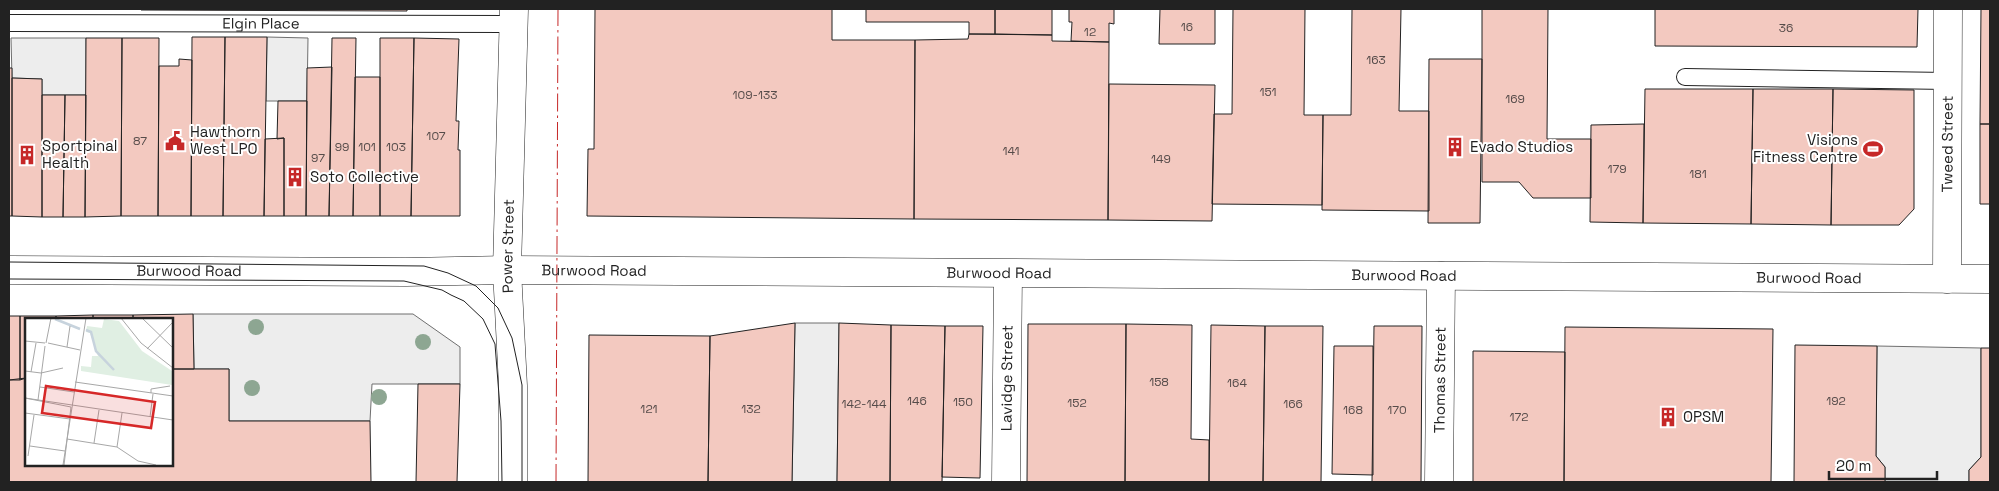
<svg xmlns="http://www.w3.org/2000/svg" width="1999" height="491" font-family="'Space Grotesk',sans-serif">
  <rect width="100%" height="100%" fill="#fff"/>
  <!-- parking -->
  <path fill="#ededed" stroke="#6f6f6f" d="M267,37L308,38L307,101H266Z
    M11,38H86V95H42V79L12,78Z
    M193,314H413L460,347V384H372L370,421H229V369H194Z
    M795,323H839L837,482H792Z
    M1877,346L1981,348V457L1969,470V482H1885V467L1876,456Z"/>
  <!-- building -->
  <path fill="#f3c9c0" stroke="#222" d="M141,9H407V11L141,10Z
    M595,9H832V40H915L914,219L587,216L588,149H594Z
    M866,9H995V34H969V22H866Z
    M995,9H1052V35L995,34Z
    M1069,9H1114V24L1109,23V42L1071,41L1072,22H1069Z
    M1160,9H1215V44H1159Z
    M1233,9H1305L1304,115H1323L1322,205L1212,204L1214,114H1232Z
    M1352,9H1401L1399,111H1429V211L1322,210L1323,115H1351Z
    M1482,9H1548L1547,139H1591V198H1533L1519,182H1482Z
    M1655,9H1918L1917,47L1655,46Z
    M1981,9H1990V124H1980Z
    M969,34L1052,35V41L1109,42L1108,220L914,219L915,40L968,39Z
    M192,37H225L223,216H191Z
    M225,37H267L264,216H223Z
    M86,38H122L121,216L85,217Z
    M122,38H159L158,216H121Z
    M332,38H356L353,216H329Z
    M380,38H414L411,216H380Z
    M414,38L459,39L456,121H459L458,150H460V216H411Z
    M179,59L192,60L191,216H158L159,66H179Z
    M1429,59H1482L1480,223H1428Z
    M332,67L329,216H306L307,68Z
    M9,68H12V216H9Z
    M355,77H380V216H353Z
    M12,78L42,79V217L12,216Z
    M1109,84L1215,85L1212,221L1108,220Z
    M1645,89H1753L1751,224L1643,223Z
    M1753,89H1833L1831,225L1751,224Z
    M1833,89L1914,90V209L1899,225H1831Z
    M42,95H65L63,217H42Z
    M65,95H86L85,217H63Z
    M278,101H307L306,216H284V138L277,139Z
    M1644,124L1643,223L1590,222L1591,125Z
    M1980,124H1990V204H1980Z
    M284,138V216H264L265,139Z
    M193,314L194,369H171V320H133V315Z
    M93,315V320H56V316Z
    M93,315H133V320H93Z
    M9,316H20V380H9Z
    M20,316H56V320H26V378L20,380Z
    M795,323L792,482H708L710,336Z
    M839,323L891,325L890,482H837Z
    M1028,324H1126L1125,482H1027Z
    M1126,324L1192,325L1191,439L1209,440V482H1125Z
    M891,325L945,326L942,482H890Z
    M1211,325L1265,326L1263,482H1209Z
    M945,326H983L980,478L942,477Z
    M1265,326H1323L1321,482H1263Z
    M1374,326H1422L1421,482H1372Z
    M1565,327L1773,329L1771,482H1564Z
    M589,335L710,336L708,482H588Z
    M1795,345L1877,346L1876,456L1885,467V482H1794Z
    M1334,346H1373V475L1332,474Z
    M1981,348H1990V482H1969V470L1981,457Z
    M1473,351L1565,352L1564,482H1473Z
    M171,369H229V421H370L371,482H9V380L26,378V465H171Z
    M418,384H460L457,482H416Z"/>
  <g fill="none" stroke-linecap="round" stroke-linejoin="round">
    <defs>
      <g id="service">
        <path id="s1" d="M9,23L514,24"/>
        <path d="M1685,77L1948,81"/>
      </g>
      <g id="minor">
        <path id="s2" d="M1947,279L1948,9"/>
        <path id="s3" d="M1006,482L1008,274"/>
        <path id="s4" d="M1439,482L1441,276"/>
      </g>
      <g id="primary">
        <path id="s5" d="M9,270L406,272L507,270L1990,279"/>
        <path id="s6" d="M513,482V386L507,270L514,9"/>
      </g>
    </defs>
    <!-- service casing -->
    <use href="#service" stroke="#222" stroke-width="18"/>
    <!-- minor casing -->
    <use href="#minor" stroke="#222" stroke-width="29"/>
    <!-- primary casing -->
    <use href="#primary" stroke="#222" stroke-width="29"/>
    <!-- service -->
    <use href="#service" stroke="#fff" stroke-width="16"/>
    <!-- minor -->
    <use href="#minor" stroke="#fff" stroke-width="28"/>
    <!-- primary -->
    <use href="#primary" stroke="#fff" stroke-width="28"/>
    <!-- tram -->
    <path stroke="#222" stroke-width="1" d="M9,262L424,266L448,273L476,286L498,308L512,338L522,385V482
      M9,279L404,281L442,290L451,295L464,301L483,319L495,344L501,421L502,482"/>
    <!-- power -->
    <path stroke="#c62828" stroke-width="1" stroke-dasharray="18 4 2.5 4" stroke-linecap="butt" d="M556,482L558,9"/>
  </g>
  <!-- trees -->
  <g fill="#8da692">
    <circle cx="256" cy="327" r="8"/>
    <circle cx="423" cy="342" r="8"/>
    <circle cx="252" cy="388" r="8"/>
    <circle cx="379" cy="397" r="8"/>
  </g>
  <!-- icons -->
  <defs>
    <symbol id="civic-bare" viewBox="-9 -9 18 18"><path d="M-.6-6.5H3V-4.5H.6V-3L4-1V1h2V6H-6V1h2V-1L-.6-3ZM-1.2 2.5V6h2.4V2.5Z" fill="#c62828" stroke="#fff" stroke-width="2.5" paint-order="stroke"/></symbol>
    <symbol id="building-bare" viewBox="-9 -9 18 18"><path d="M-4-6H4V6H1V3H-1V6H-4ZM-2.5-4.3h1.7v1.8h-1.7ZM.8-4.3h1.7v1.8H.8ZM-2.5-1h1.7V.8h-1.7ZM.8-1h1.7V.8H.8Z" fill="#c62828" stroke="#fff" stroke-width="2.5" paint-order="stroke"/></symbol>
    <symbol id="stadium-bare" viewBox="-9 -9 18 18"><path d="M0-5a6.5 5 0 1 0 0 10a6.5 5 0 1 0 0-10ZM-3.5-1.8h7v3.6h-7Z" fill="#c62828" stroke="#fff" stroke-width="2.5" paint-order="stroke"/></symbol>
  </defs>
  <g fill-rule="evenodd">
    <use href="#civic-bare" x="161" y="127" width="28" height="28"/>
    <use href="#building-bare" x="1441" y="133" width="28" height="28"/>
    <use href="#stadium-bare" x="1859" y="135" width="28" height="28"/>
    <use href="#building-bare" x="13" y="141" width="28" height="28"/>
    <use href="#building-bare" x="281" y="163" width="28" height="28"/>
    <use href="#building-bare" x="1654" y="403" width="28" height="28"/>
  </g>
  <g text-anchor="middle" stroke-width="4" stroke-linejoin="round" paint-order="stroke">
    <!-- number labels -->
    <g font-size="12" fill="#564c4a">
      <text x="1187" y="31">16</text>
      <text x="1786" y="32">36</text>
      <text x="1090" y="36">12</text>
      <text x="1376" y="64">163</text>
      <text x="1268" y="96">151</text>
      <text x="755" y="99">109-133</text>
      <text x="1515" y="103">169</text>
      <text x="436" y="140">107</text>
      <text x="140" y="145">87</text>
      <text x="342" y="151">99</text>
      <text x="367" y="151">101</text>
      <text x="396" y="151">103</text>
      <text x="1011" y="155">141</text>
      <text x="318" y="162">97</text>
      <text x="1161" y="163">149</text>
      <text x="1617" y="173">179</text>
      <text x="1698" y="178">181</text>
      <text x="1159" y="386">158</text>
      <text x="1237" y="387">164</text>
      <text x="917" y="405">146</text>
      <text x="1836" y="405">192</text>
      <text x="963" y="406">150</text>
      <text x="1077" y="407">152</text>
      <text x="864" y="408">142-144</text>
      <text x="1293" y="408">166</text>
      <text x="649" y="413">121</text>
      <text x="751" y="413">132</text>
      <text x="1353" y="414">168</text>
      <text x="1397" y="414">170</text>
      <text x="1519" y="421">172</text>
    </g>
    <!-- street labels -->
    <g font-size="15" fill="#222" stroke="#fff">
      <text dy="5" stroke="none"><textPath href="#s1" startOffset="252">Elgin Place</textPath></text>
      <text dy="5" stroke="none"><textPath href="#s2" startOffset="135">Tweed Street</textPath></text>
      <text dy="5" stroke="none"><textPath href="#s6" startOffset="236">Power Street</textPath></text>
      <text dy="5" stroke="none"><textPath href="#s5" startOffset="180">Burwood Road</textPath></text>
      <text dy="5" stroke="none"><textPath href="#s5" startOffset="585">Burwood Road</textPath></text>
      <text dy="5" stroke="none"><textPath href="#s5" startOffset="990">Burwood Road</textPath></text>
      <text dy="5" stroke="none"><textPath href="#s5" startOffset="1395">Burwood Road</textPath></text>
      <text dy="5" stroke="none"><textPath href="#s5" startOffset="1800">Burwood Road</textPath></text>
      <text dy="5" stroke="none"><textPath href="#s3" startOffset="104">Lavidge Street</textPath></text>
      <text dy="5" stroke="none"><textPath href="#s4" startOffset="102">Thomas Street</textPath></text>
    </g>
    <!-- poi labels -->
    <g font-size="15" fill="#222" stroke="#fff" text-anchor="start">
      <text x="190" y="137">Hawthorn<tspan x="190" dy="17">West LPO</tspan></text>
      <text x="1858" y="145" text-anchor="end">Visions<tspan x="1858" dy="17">Fitness Centre</tspan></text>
      <text x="42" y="151">Sportpinal<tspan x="42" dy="17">Health</tspan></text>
      <text x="1470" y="152">Evado Studios</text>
      <text x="310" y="182">Soto Collective</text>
      <text x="1683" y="422">OPSM</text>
    </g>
  </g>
  <!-- overview -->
  <g transform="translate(25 318)">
    <rect width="148" height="148" fill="#fff"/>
    <path d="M79,1L94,3L117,33L147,53V67L56,53V48L66,49L67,38H73L65,15L61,14L62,8L77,10Z" fill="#e0efe3"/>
    <path fill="none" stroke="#c7d3dd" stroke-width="2.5" d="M30,1L55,11M61,12L66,14L71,33L89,52"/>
    <path fill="none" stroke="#a7a7a7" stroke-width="1" d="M96,0L116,25L148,50M117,0L148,30M0,23L20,25M21,25L26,0M23,25L55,32M42,29L45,8M122,31L148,4M0,53L16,55L38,50M6,54L11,25M50,64L148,78M15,69L49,74M126,75V71L145,68M0,80L148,102M0,80L46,89L39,147M13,82L20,28M0,95L45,101M125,99L128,76M42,121L92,129L113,143L131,147M69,125L74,92M5,128L40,133M92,129L97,95M3,138L9,97M38,147L61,0"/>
    <path fill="#d62828" fill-opacity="0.15" stroke="#d62828" stroke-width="2.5" d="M21,68L130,84L126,110L17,95Z"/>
    <rect width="148" height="148" fill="none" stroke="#222" stroke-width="2.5"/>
  </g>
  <!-- border -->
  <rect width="1999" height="491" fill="none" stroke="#222222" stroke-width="20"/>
  <!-- scale -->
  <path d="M1829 471v8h108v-8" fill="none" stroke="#222222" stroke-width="2.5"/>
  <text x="1836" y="471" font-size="15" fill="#222222" stroke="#ffffff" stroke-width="4" paint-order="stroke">20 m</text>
</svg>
